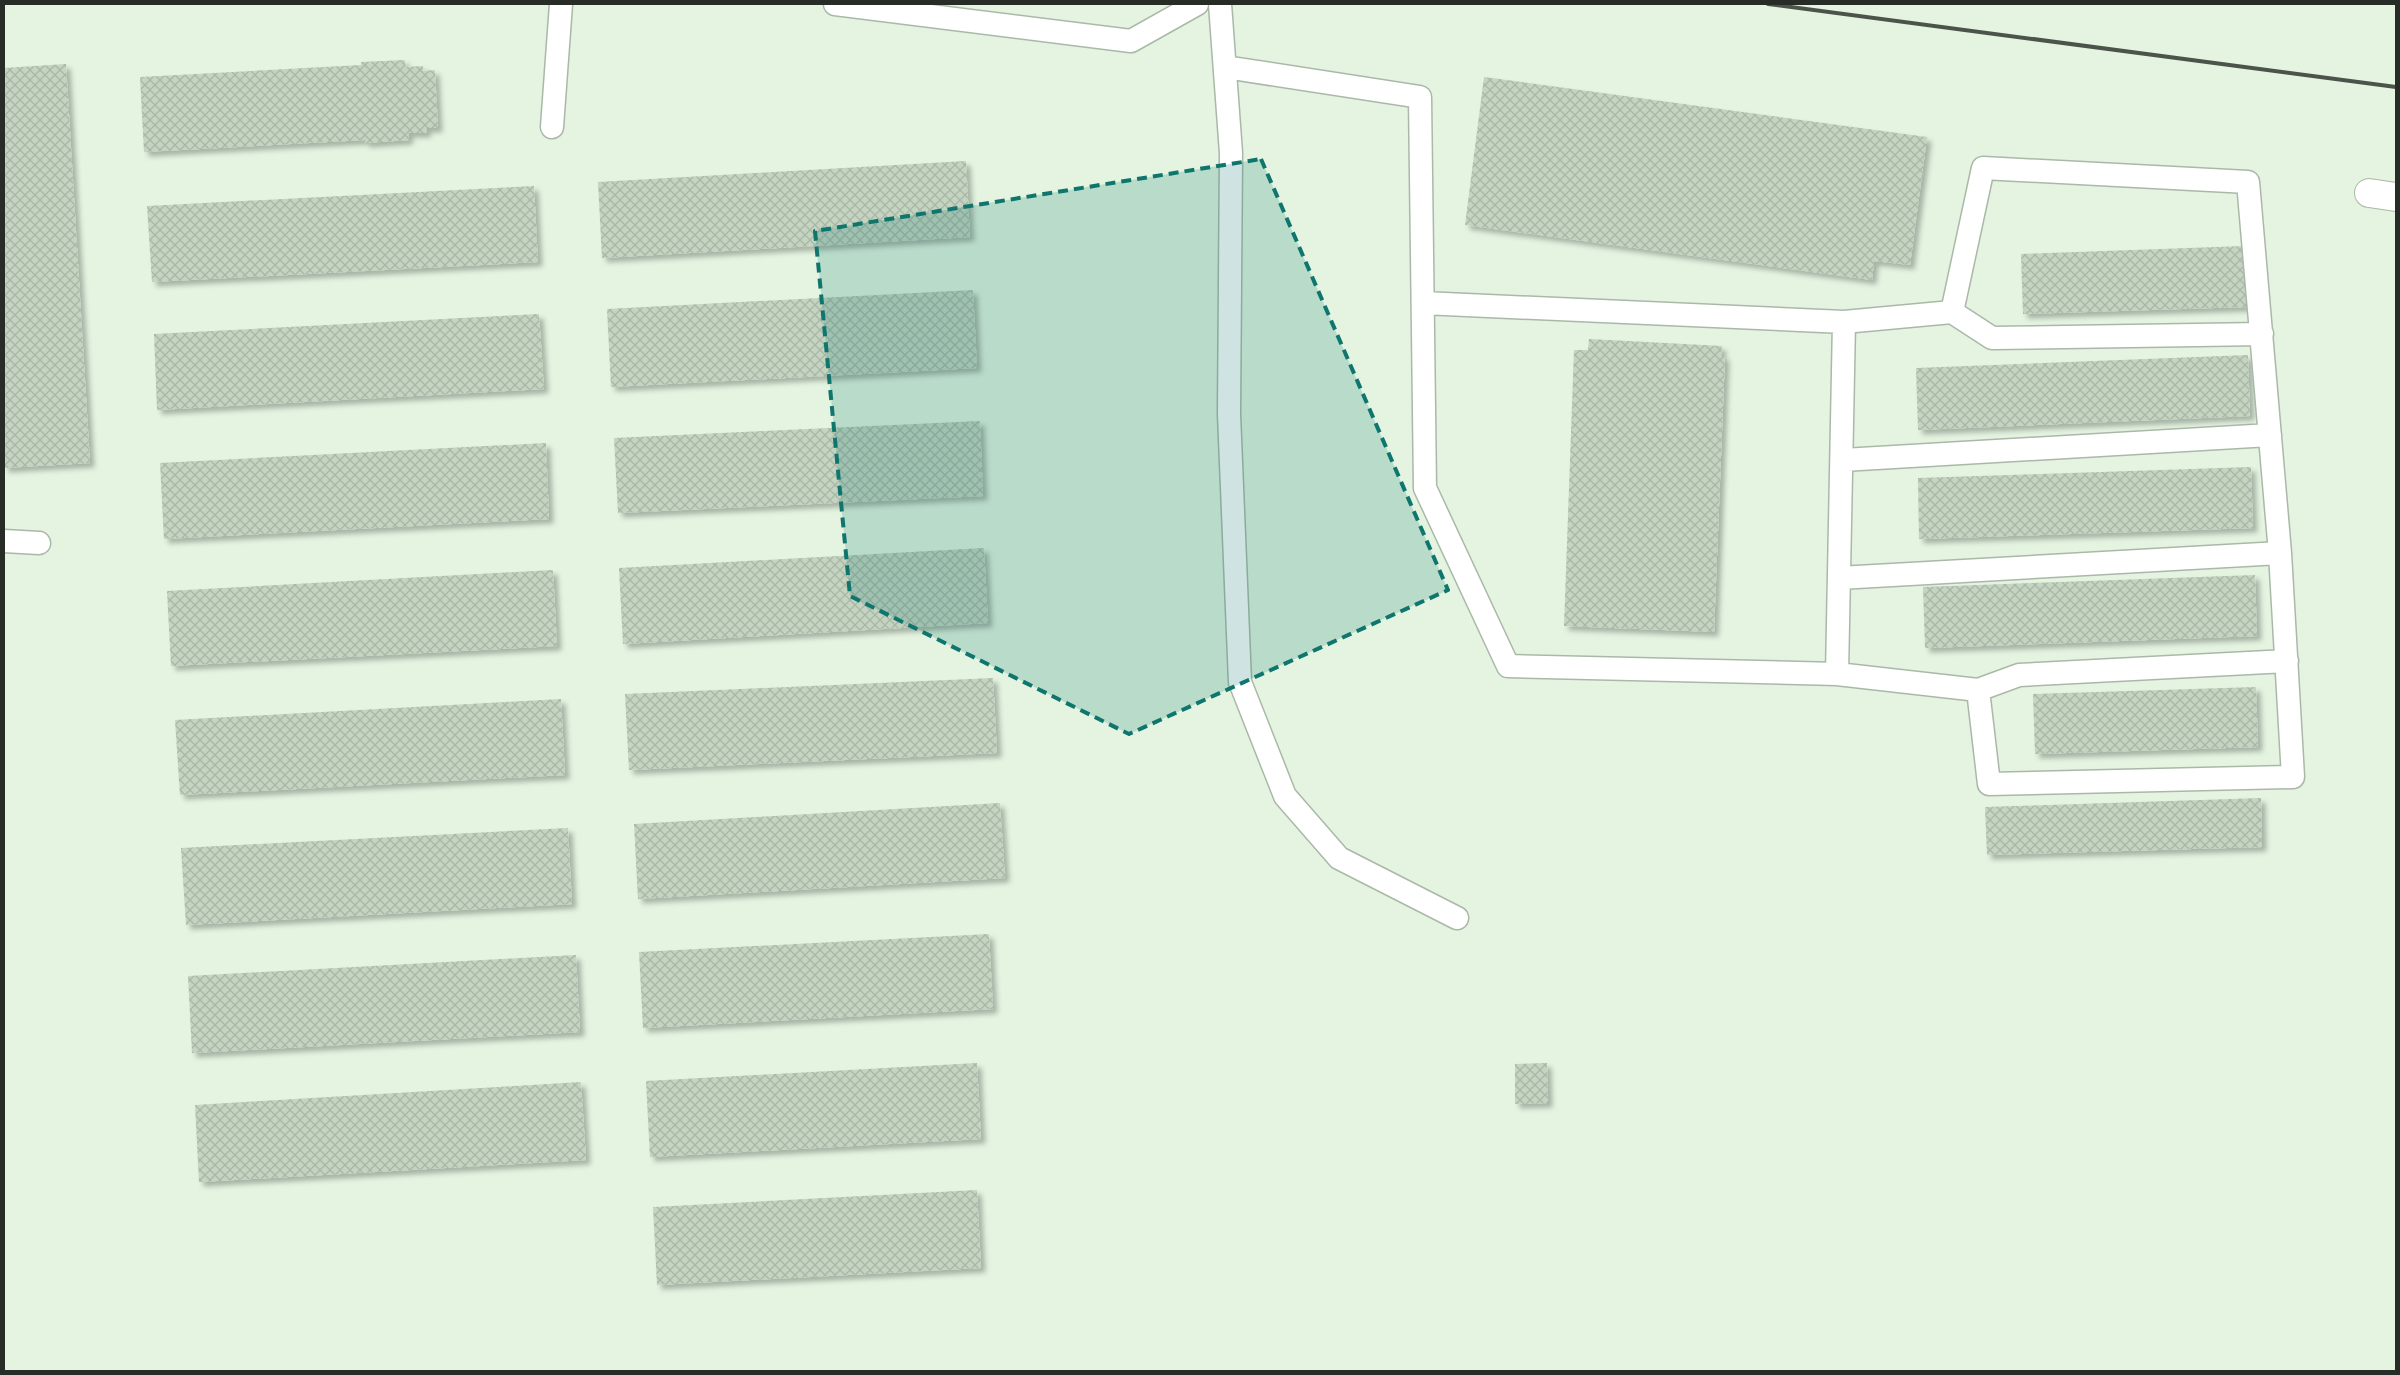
<svg xmlns="http://www.w3.org/2000/svg" width="2400" height="1375" font-family="Poppins,sans-serif">
  <defs>
    <pattern id="building-cross-hatch" width="8" height="8" patternUnits="userSpaceOnUse" patternTransform="scale(1.25)"><rect width="8" height="8" fill="#c4d4c1"/><path d="M0 0l8 8M0 8l8-8" fill="none" stroke="#a8b6a6"/></pattern>
    <filter id="shadow"><feDropShadow dx="4.5" dy="4.5" stdDeviation="2.5" flood-color="#0004"/></filter>
  </defs>
  <rect width="100%" height="100%" fill="#e4f4e1"/>
  <!-- building -->
  <path fill="url(#building-cross-hatch)" filter="url(#shadow)" d="M405,60V67L423,66V71L435,70L438,128H426L427,133H408L409,140L365,143V140L144,152L140,77L361,65V62Z
    M66,64L90,463L4,468V68Z
    M1484,77L1927,137L1910,265L1874,261L1872,280L1465,225Z
    M966,161L970,237L602,258L598,182Z
    M534,186L538,262L152,282L147,206Z
    M2244,246L2246,307L2023,314L2021,254Z
    M973,290L977,368L611,387L607,309Z
    M539,314L544,389L157,410L154,334Z
    M1589,339L1722,346L1721,356H1725L1714,632L1564,626L1574,350H1588Z
    M2248,355L2250,416L1918,430L1916,368Z
    M980,421L983,496L618,513L614,438Z
    M546,443L549,519L164,539L160,463Z
    M2251,467L2253,528L1919,539L1918,478Z
    M984,548L988,623L623,644L619,568Z
    M553,570L557,646L171,666L167,591Z
    M2255,575L2257,636L1925,648L1923,587Z
    M993,678L997,753L629,770L625,694Z
    M2256,687L2258,747L2035,754L2033,694Z
    M561,699L565,775L180,795L175,720Z
    M2261,798L2262,847L1987,855L1985,807Z
    M1000,803L1005,878L638,899L634,824Z
    M568,828L572,904L186,925L181,848Z
    M989,934L993,1009L643,1028L639,952Z
    M576,955L580,1032L192,1053L188,976Z
    M977,1063L981,1139L650,1157L646,1081Z
    M1547,1063L1548,1103L1515,1104V1064Z
    M581,1082L586,1160L199,1182L195,1105Z
    M977,1190L981,1268L657,1285L653,1207Z"/>
  <g fill="none" stroke-linecap="round" stroke-linejoin="round">
    <defs>
      <path id="service" d="M835,4L1131,41L1197,4
        M1220,4L1231,153L1229,414L1240,682L1285,796L1339,858L1457,918
        M1225,67L1420,97L1425,488L1508,666L1837,674L1844,322L1423,303
        M552,127L561,4
        M1952,312L1992,338L2262,334
        M1843,460L2270,435
        M4,541L39,543
        M1839,578L2280,553
        M1837,674L1978,690L1989,784L2293,777L2280,553L2248,182L1983,168L1952,312L1844,322
        M1978,690L2019,675L2287,661"/>
      <path id="minor" d="M2369,193L2396,197"/>
    </defs>
    <!-- service casing -->
    <use href="#service" stroke="#aab9a7" stroke-width="25"/>
    <!-- minor casing -->
    <use href="#minor" stroke="#aab9a7" stroke-width="30"/>
    <!-- service -->
    <use href="#service" stroke="#fff" stroke-width="22"/>
    <!-- minor -->
    <use href="#minor" stroke="#fff" stroke-width="28"/>
    <!-- rail -->
    <path stroke="#4b534a" stroke-width="4" d="M1768,4L2396,87"/>
  </g>
  <!-- marked area -->
  <path fill="#0f766e" fill-opacity="0.2" stroke="#0f766e" stroke-width="4" stroke-dasharray="10 6" stroke-linejoin="round" d="M1261,159L1448,590L1129,734L850,596L815,231Z"/>
  <!-- border -->
  <rect width="2400" height="1375" fill="none" stroke="#272d26" stroke-width="10"/>
</svg>
